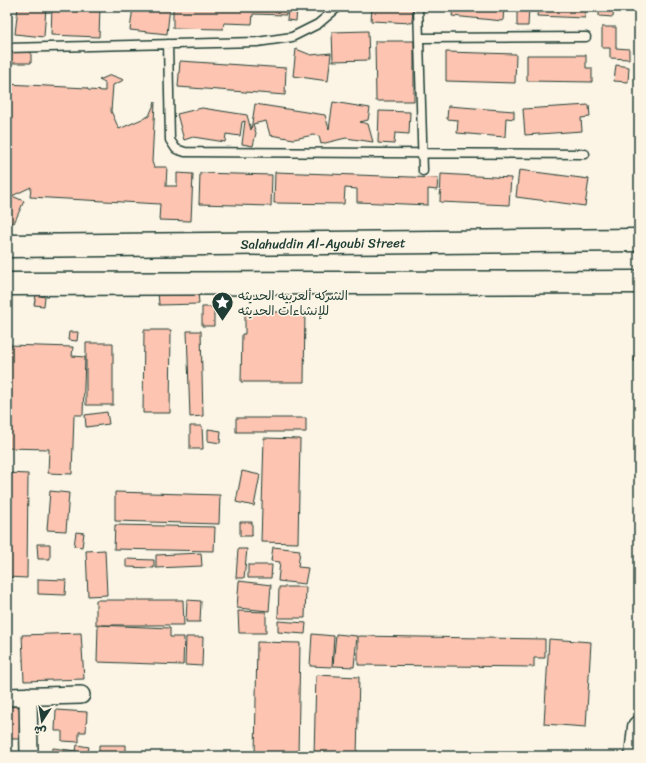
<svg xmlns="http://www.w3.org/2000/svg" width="646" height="763" font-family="Sriracha,'Playpen Sans Arabic',sans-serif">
  <rect width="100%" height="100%" fill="#fcf5e5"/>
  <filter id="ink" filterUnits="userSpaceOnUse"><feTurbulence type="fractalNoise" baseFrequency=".025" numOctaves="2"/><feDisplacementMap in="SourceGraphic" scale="8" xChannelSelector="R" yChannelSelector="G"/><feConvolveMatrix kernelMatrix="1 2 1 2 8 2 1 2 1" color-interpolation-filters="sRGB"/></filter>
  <g filter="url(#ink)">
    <!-- building -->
    <path fill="#fdc5b1" stroke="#1f3d34" d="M18,7H46L44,37L15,34Z
      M52,7H100L99,37L51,35Z
      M133,7H170L167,34L130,30Z
      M173,7H286V15L253,14L252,24L224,23L223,29L173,28Z
      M288,7L297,8L296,21L287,20Z
      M372,7H413L412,23L371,21Z
      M453,7H504L503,21L452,16Z
      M517,7H529L528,26H517Z
      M538,7H585V18L537,16Z
      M599,7H614L613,17L599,16Z
      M602,27H616V48L629,49V59L610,58V48H602Z
      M368,31L369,60L333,61L332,32Z
      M375,41H414V101H376Z
      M296,49L311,55L331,53L328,81L293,76Z
      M9,51L31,52V63H9Z
      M446,52L516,54L515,83L446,81Z
      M527,55H586V68H592V82L527,81Z
      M180,61L286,68L285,95L178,87Z
      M616,65L629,67L628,82L614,81Z
      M111,75L124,80L113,85L111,111L119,129L149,116L155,102L152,162L154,167H167L166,186H177V173L193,174L191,221L159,220L160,204L30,197L31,187L12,196L24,201L14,223L7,222V84L87,88L88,90L105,91V83L99,80Z
      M333,102L370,108L368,120L360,122L368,124L373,142L346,138L321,144L319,136L313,135L294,139L270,135L266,121L253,124L256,133L253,146L242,144L245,121L242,122L240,136L226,134L225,142L193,137L184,140L177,114L202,108L247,115L251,130L255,104L325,115L329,129Z
      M589,105L590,117L581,118L582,131L525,135L523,109Z
      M448,106L514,111V119L506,118L505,137L457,133L458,120L447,119Z
      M379,111L410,112L409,134L395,133L394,144L378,143Z
      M519,170L589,179L585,206L516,197Z
      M275,172L438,178L437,190L428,189V205L357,202V189L345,188L344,204L274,203Z
      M200,173L272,175L271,206L199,204Z
      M441,174L511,178L509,205L440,202Z
      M158,291H198L199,304L159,305Z
      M36,295L45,297L44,306L34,305Z
      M202,307H214V326H202Z
      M245,312H305L304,382H241L242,334H245Z
      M144,330H171L170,413H143Z
      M187,331H201L203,416L190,417Z
      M69,332H78L77,341L68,340Z
      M86,343H113V405H86Z
      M7,345L73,347L72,356L85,357L83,415H74L72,474L48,473L49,449L7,448Z
      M637,345L639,346V362L634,361Z
      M107,412L109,424L86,427L85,415Z
      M236,418H306V432H236Z
      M190,426H202L203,449H190Z
      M208,429L221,431L220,443L208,441Z
      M264,438L300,439L298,543L261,542Z
      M242,471L260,475L254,506L236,502Z
      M7,473L28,474L27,578L7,577Z
      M50,491L69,493L66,531L47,530Z
      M115,492L220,495L219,524L115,521Z
      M240,522H252V536H240Z
      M115,525L215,527L214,551L114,549Z
      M76,532L84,533L82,547L74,546Z
      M37,544H50V559H38Z
      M273,547L300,550L298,567L308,568L305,584L278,581L280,562L271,561Z
      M238,549H247L244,578H236Z
      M105,550L107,595L88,596L86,551Z
      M201,553L202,566L156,568V555Z
      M126,559L154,560V568L126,567Z
      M248,565H272L271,578H248Z
      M38,579L66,580L65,595L38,594Z
      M239,581L271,585L269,611L237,608Z
      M279,587H306L305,618H278Z
      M96,600H183L184,625H96Z
      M187,600L201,601L200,622H186Z
      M238,611L266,612V633H239Z
      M278,621L306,623L305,634L278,632Z
      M98,625L170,628V637H184L183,665L97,662Z
      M81,633L84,679L24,681L22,635Z
      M312,634L334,636L332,667L310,666Z
      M336,634L357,636L354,667L333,666Z
      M358,636L545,639V658H534V667L358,665Z
      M186,637H203L202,666L185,665Z
      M549,639L591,642L586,727L544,724Z
      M257,642L300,643L298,756H255Z
      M316,675L359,677L357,756H314Z
      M7,706L20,707L19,739H7Z
      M56,710L87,712L86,732H79V742L62,741V731H55Z
      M77,745L89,747L87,756L52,755L53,748L76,751Z
      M99,745H126V756H99Z"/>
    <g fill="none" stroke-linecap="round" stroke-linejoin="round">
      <defs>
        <path id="lane" d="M418,7L423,171
          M419,38L586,37
          M168,44L170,140L176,149L185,152L585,154
          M7,48L257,42L292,37L318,24L338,7"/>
        <path id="street" d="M28,696L29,756
          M7,697L81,695"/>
        <g id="secondary">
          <path id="s1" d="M7,246L639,240"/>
          <path d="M7,284L639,282"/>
          <path d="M636,756L639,727"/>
        </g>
      </defs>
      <!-- lane casing -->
      <use href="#lane" stroke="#1f3d34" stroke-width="11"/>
      <!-- street casing -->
      <use href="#street" stroke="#1f3d34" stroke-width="20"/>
      <!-- secondary casing -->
      <use href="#secondary" stroke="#1f3d34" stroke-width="25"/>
      <!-- lane -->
      <use href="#lane" stroke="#fcf5e5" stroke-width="8"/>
      <!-- street -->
      <use href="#street" stroke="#fcf5e5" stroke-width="17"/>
      <!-- secondary -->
      <use href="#secondary" stroke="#fcf5e5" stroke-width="22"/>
    </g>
  </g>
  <!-- icons -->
  <defs>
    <symbol id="sight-pin" viewBox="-11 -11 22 30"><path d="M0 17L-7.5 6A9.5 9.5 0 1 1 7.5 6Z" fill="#1f3d34" stroke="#fcf5e5"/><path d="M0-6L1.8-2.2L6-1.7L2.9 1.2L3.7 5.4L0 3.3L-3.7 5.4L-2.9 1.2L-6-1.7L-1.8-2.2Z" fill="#fff"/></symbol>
  </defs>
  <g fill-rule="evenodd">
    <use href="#sight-pin" x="210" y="290" width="25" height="34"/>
  </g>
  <g text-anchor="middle" stroke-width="3" stroke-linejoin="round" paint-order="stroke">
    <!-- street labels -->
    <g font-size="13" fill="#1f3d34" stroke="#fcf5e5">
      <text dy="5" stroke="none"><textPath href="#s1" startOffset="316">Salahuddin Al-Ayoubi Street</textPath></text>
    </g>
    <!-- poi labels -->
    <g font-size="13" fill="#1f3d34" stroke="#fcf5e5" text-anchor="start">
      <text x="238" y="300">الشركه ألعربيه الحديثه<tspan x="238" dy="15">للإنشاءات الحديثه</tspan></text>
    </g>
  </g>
  <!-- margin -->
  <rect width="646" height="763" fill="none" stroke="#fcf5e5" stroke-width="24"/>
  <rect x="12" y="12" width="622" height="739" fill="none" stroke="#1f3d34" stroke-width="1.5" filter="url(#ink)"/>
  <!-- north arrow -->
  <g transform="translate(42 721) rotate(192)" stroke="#fcf5e5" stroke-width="3" paint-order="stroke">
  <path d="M0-3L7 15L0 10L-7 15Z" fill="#1f3d34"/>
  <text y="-6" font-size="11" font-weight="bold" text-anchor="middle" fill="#1f3d34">ش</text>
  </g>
</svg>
